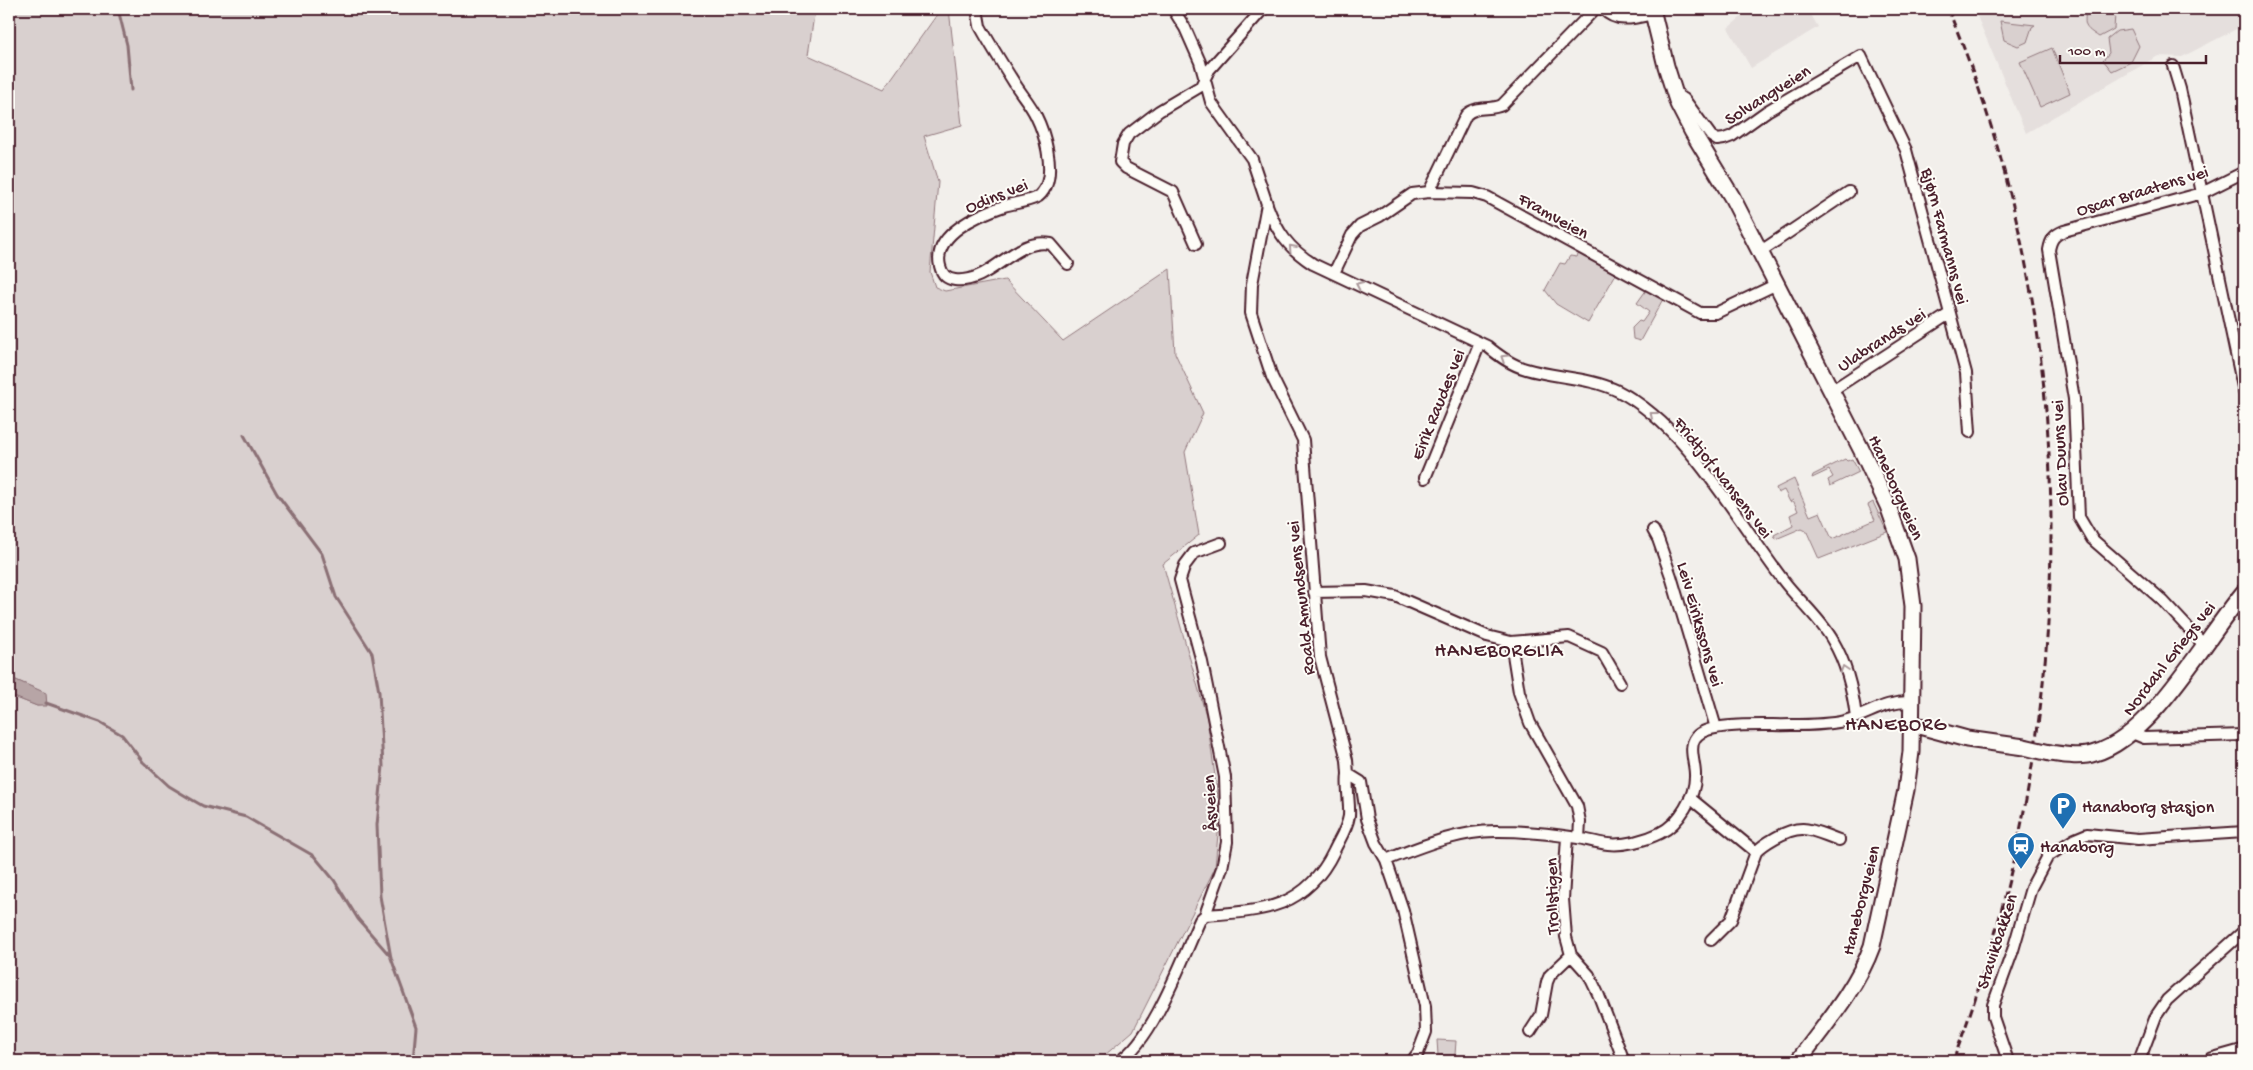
<svg xmlns="http://www.w3.org/2000/svg" width="2253" height="1070" font-family="'Gochi Hand',sans-serif">
  <rect width="100%" height="100%" fill="#f2efeb"/>
  <filter id="ink" filterUnits="userSpaceOnUse"><feTurbulence type="fractalNoise" baseFrequency=".02" numOctaves="2"/><feDisplacementMap in="SourceGraphic" scale="10" xChannelSelector="R" yChannelSelector="G"/><feConvolveMatrix kernelMatrix="1 2 1 2 8 2 1 2 1" color-interpolation-filters="sRGB"/></filter>
  <g filter="url(#ink)">
    <!-- built -->
    <path fill="#e5dfdd" d="M1751,9H1808L1818,27L1751,68L1728,28Z
      M1974,9H2244V25L2182,57L2158,56L2026,133Z"/>
    <!-- green -->
    <path fill="#d9d0cf" stroke="#92787d" d="M9,9H815L808,55L884,89L941,9H949L962,125L924,136L938,182L930,272L935,287L945,291L1005,280L1063,341L1170,269L1175,353L1203,413L1185,452L1199,535L1163,564L1207,719L1220,811L1215,868L1133,1031L1098,1061H9V695L37,706L47,705L45,693L9,677Z
      M2086,9H2109L2115,14L2114,29L2099,37C2084,27 2084,27 2086,9Z
      M2000,21L2035,25L2032,27L2027,42L2018,46L2004,40Z
      M2131,29L2139,46L2131,62L2112,71L2103,60L2109,53L2107,39L2117,31Z
      M2052,48L2070,93L2040,107L2020,62Z
      M1580,251L1617,272L1588,323L1556,304L1545,290L1560,263L1565,264L1570,256L1577,257Z
      M1647,289L1663,299L1640,341L1633,339L1632,328L1639,321L1642,322L1649,312L1637,303Z
      M1845,459L1847,461L1852,459L1859,472L1830,486L1828,480L1833,477L1829,470L1812,478L1813,475Z
      M1794,479L1810,516L1820,512L1832,539L1875,520L1868,505L1873,502L1887,532L1819,559L1806,530L1802,528L1776,539L1774,535L1793,525L1790,515L1798,511L1793,500L1790,502L1784,490L1778,493L1776,488Z
      M1437,1040L1456,1041L1455,1055H1438Z"/>
    <!-- water -->
    <path fill="#b7a5a6" stroke="#8b6f75" d="M9,677L46,693L47,706H37L9,695Z"/>
    <g fill="none" stroke-linecap="round" stroke-linejoin="round">
      <!-- stream -->
      <path stroke="#8b6f75" stroke-width="3" d="M118,9L127,45L131,90
        M244,435L277,494L322,554L336,597L372,653L379,692L383,766L377,825L380,896L391,958L416,1027L413,1061
        M46,703L100,722L122,735L143,762L169,786L189,798L203,806L246,817L314,856L334,880L358,919L391,957"/>
      <defs>
        <path id="street" d="M977,9L980,26C991,46 1003,65 1015,84C1022,95 1031,105 1036,116C1045,134 1054,167 1046,186C1044,190 1040,196 1037,197C1027,202 1014,203 1004,206C980,214 932,234 940,266C942,274 946,279 955,280C992,284 1013,237 1051,244L1068,264
          M1173,9L1185,28L1200,62L1211,102L1252,159L1267,204L1252,284L1251,313L1272,377L1303,440L1320,657L1347,760L1348,774L1361,782L1367,819L1376,843L1386,860L1403,910L1425,1006L1426,1032L1418,1053L1412,1061
          M1603,9C1617,24 1635,18 1653,14
          M2173,66L2180,89L2244,392
          M1674,95L1684,99L1711,136L1717,140L1724,139L1732,136L1767,111L1861,56L1906,150L1966,373L1970,432
          M1429,192L1466,115C1476,105 1490,111 1502,105L1595,9
          M1267,205C1277,232 1288,248 1313,264L1487,346C1499,356 1511,365 1526,369C1556,378 1589,377 1618,391C1686,425 1737,520 1783,580C1798,600 1821,619 1833,641C1846,663 1853,692 1856,717
          M1196,244L1173,192L1126,168L1120,162L1123,144L1129,134L1159,111L1201,86L1209,70L1263,9
          M1761,251L1849,192
          M1334,273L1352,235L1360,226L1380,216L1412,194L1429,192L1473,193L1487,197L1700,313H1716L1777,284
          M1831,391L1949,314
          M1425,478L1480,343
          M1653,530L1658,539L1671,576L1716,728
          M1314,592L1366,591L1395,596L1487,636L1511,642L1519,692L1530,723L1577,806L1580,822L1579,838
          M1511,642L1569,637L1602,652L1620,683
          M2204,645L2163,601L2092,539L2079,517L2074,399L2049,250C2051,239 2054,235 2064,231L2202,193L2244,172
          M2132,733L2144,738L2244,735
          M1690,798L1756,852L1731,920L1711,940
          M1567,837L1563,899L1566,937L1571,955L1589,975L1599,996L1624,1061
          M1756,852C1761,846 1768,842 1775,838C1803,822 1811,830 1839,840
          M1386,860C1422,846 1461,830 1499,831C1526,831 1552,834 1578,838C1588,840 1598,843 1608,844C1624,846 1646,840 1660,833C1679,824 1696,796 1695,774C1695,763 1688,747 1696,737C1708,721 1770,726 1791,725C1809,725 1827,725 1844,721C1870,715 1882,701 1912,702
          M1205,915C1262,911 1306,909 1334,851C1339,840 1347,829 1349,816C1350,802 1346,788 1348,774
          M1530,1032L1541,1015L1547,982L1550,975L1571,955
          M1119,1061C1153,1041 1183,957 1200,920L1205,915L1222,868L1227,842L1225,777L1202,662L1180,580L1185,565L1194,553L1221,543
          M2008,1061L1993,1017V1005L2013,950L2031,888L2048,856L2075,839L2087,834L2138,839L2244,832
          M2139,1061L2156,1016L2167,1000L2244,931"/>
        <path id="secondary" d="M1652,9L1666,66L1678,104L1692,131L1732,197L1861,449L1888,506L1907,559L1913,606L1911,752L1906,790L1872,946C1857,988 1825,1025 1798,1061
          M1912,724L1967,739L2024,747
          M2050,753C2064,755 2081,758 2095,753C2152,737 2206,637 2244,592
          M2212,1061L2244,1052"/>
      </defs>
      <!-- street casing -->
      <use href="#street" stroke="#4a1f2b" stroke-width="14"/>
      <!-- secondary casing -->
      <use href="#secondary" stroke="#4a1f2b" stroke-width="19"/>
      <!-- street -->
      <use href="#street" stroke="#fdfcf7" stroke-width="10"/>
      <!-- secondary -->
      <use href="#secondary" stroke="#fdfcf7" stroke-width="15"/>
      <!-- rail -->
      <path stroke="#4a1f2b" stroke-width="3" stroke-dasharray="8 4" stroke-linecap="butt" d="M1948,9C2089,340 2080,727 1953,1061"/>
      <defs>
        <path id="secondary-bridge" d="M2024,747L2050,753"/>
      </defs>
      <!-- secondary-bridge casing -->
      <use href="#secondary-bridge" stroke="#4a1f2b" stroke-width="19" stroke-linecap="butt"/>
      <!-- secondary-bridge -->
      <use href="#secondary-bridge" stroke="#fdfcf7" stroke-width="15"/>
    </g>
    <!-- one-way arrows -->
    <defs><path id="oneway-chevron" d="M-2-3.5L2.5 0L-2 3.5" fill="none" stroke-width="1.6" stroke-linecap="round" stroke-linejoin="round" transform="scale(1.25)"/></defs>
    <g stroke="#ac999b">
      <use href="#oneway-chevron" transform="translate(1292 248) rotate(-132)"/>
      <use href="#oneway-chevron" transform="translate(1359 285) rotate(-155)"/>
      <use href="#oneway-chevron" transform="translate(1504 358) rotate(-148)"/>
      <use href="#oneway-chevron" transform="translate(1653 415) rotate(-142)"/>
      <use href="#oneway-chevron" transform="translate(1844 669) rotate(-108)"/>
    </g>
  </g>
  <!-- icons -->
  <defs>
    <symbol id="parking-pin" viewBox="-11 -11 22 30"><path d="M0 17L-7.5 6A9.5 9.5 0 1 1 7.5 6Z" fill="#1f6fb2" stroke="#fdfcf7"/><path d="M-3.5-5.5H1a3.5 3.5 0 0 1 0 7H-1V5.5H-3.5ZM-1-3.4V-.6H.8a1.4 1.4 0 0 0 0-2.8Z" fill="#fff"/></symbol>
    <symbol id="station-pin" viewBox="-11 -11 22 30"><path d="M0 17L-7.5 6A9.5 9.5 0 1 1 7.5 6Z" fill="#1f6fb2" stroke="#fdfcf7"/><path d="M-3-6H3Q5-6 5-4V2Q5 4 3 4L4.5 6H3L1.5 4h-3L-3 6H-4.5L-3 4Q-5 4-5 2V-4Q-5-6-3-6ZM-3.5-4v3h7v-3ZM-3.5 1v1.5H-2V1ZM2 1v1.5H3.5V1Z" fill="#fff"/></symbol>
  </defs>
  <g fill-rule="evenodd">
    <use href="#parking-pin" x="2047" y="790" width="32" height="43"/>
    <use href="#station-pin" x="2005" y="830" width="32" height="43"/>
  </g>
  <g text-anchor="middle" stroke-width="4" stroke-linejoin="round" paint-order="stroke">
    <!-- street labels -->
    <g font-size="18" fill="#4a1f2b" stroke="#fdfcf7">
      <text transform="translate(1767 94) rotate(-32)" y="6">Solvangveien</text>
      <text transform="translate(2142 190) rotate(-17)" y="6">Oscar Braatens vei</text>
      <text transform="translate(996 195) rotate(-22)" y="6">Odins vei</text>
      <text transform="translate(1554 215) rotate(29)" y="6">Framveien</text>
      <text transform="translate(1946 236) rotate(75)" y="6">Bjørn Farmanns vei</text>
      <text transform="translate(1881 339) rotate(-33)" y="6">Ulabrands vei</text>
      <text transform="translate(1437 404) rotate(-68)" y="6">Eirik Raudes vei</text>
      <text transform="translate(2059 453) rotate(-93)" y="6">Olav Duuns vei</text>
      <text transform="translate(1724 477) rotate(52)" y="6">Fridtjof Nansens vei</text>
      <text transform="translate(1897 487) rotate(66)" y="6">Haneborgveien</text>
      <text transform="translate(1300 598) rotate(-96)" y="6">Roald Amundsens vei</text>
      <text transform="translate(1701 624) rotate(74)" y="6">Leiv Eirikssons vei</text>
      <text transform="translate(2168 658) rotate(-52)" y="6">Nordahl Griegs vei</text>
      <text transform="translate(1209 803) rotate(-93)" y="6">Åsveien</text>
      <text transform="translate(1551 896) rotate(-91)" y="6">Trollstigen</text>
      <text transform="translate(1860 900) rotate(-76)" y="6">Haneborgveien</text>
      <text transform="translate(1996 941) rotate(-72)" y="6">Stavikbakken</text>
    </g>
    <!-- poi labels -->
    <g font-size="18" fill="#4a1f2b" stroke="#fdfcf7" text-anchor="start">
      <text x="2082" y="812">Hanaborg stasjon</text>
      <text x="2040" y="852">Hanaborg</text>
    </g>
    <!-- quarter labels -->
    <g font-size="20" letter-spacing="1" fill="#4a1f2b" stroke="#fdfcf7">
      <text x="1499" y="656">HANEBORGLIA</text>
      <text x="1896" y="730">HANEBORG</text>
    </g>
  </g>
  <!-- margin -->
  <rect width="2253" height="1070" fill="none" stroke="#fdfcf7" stroke-width="30"/>
  <rect x="15" y="15" width="2223" height="1040" fill="none" stroke="#4a1f2b" stroke-width="2" filter="url(#ink)"/>
  <!-- scale -->
  <path d="M2060 55v8h146v-8" fill="none" stroke="#4a1f2b" stroke-width="2.5"/>
  <text x="2068" y="55" font-size="15" fill="#4a1f2b" stroke="#fdfcf7" stroke-width="4" paint-order="stroke">100 m</text>
</svg>
